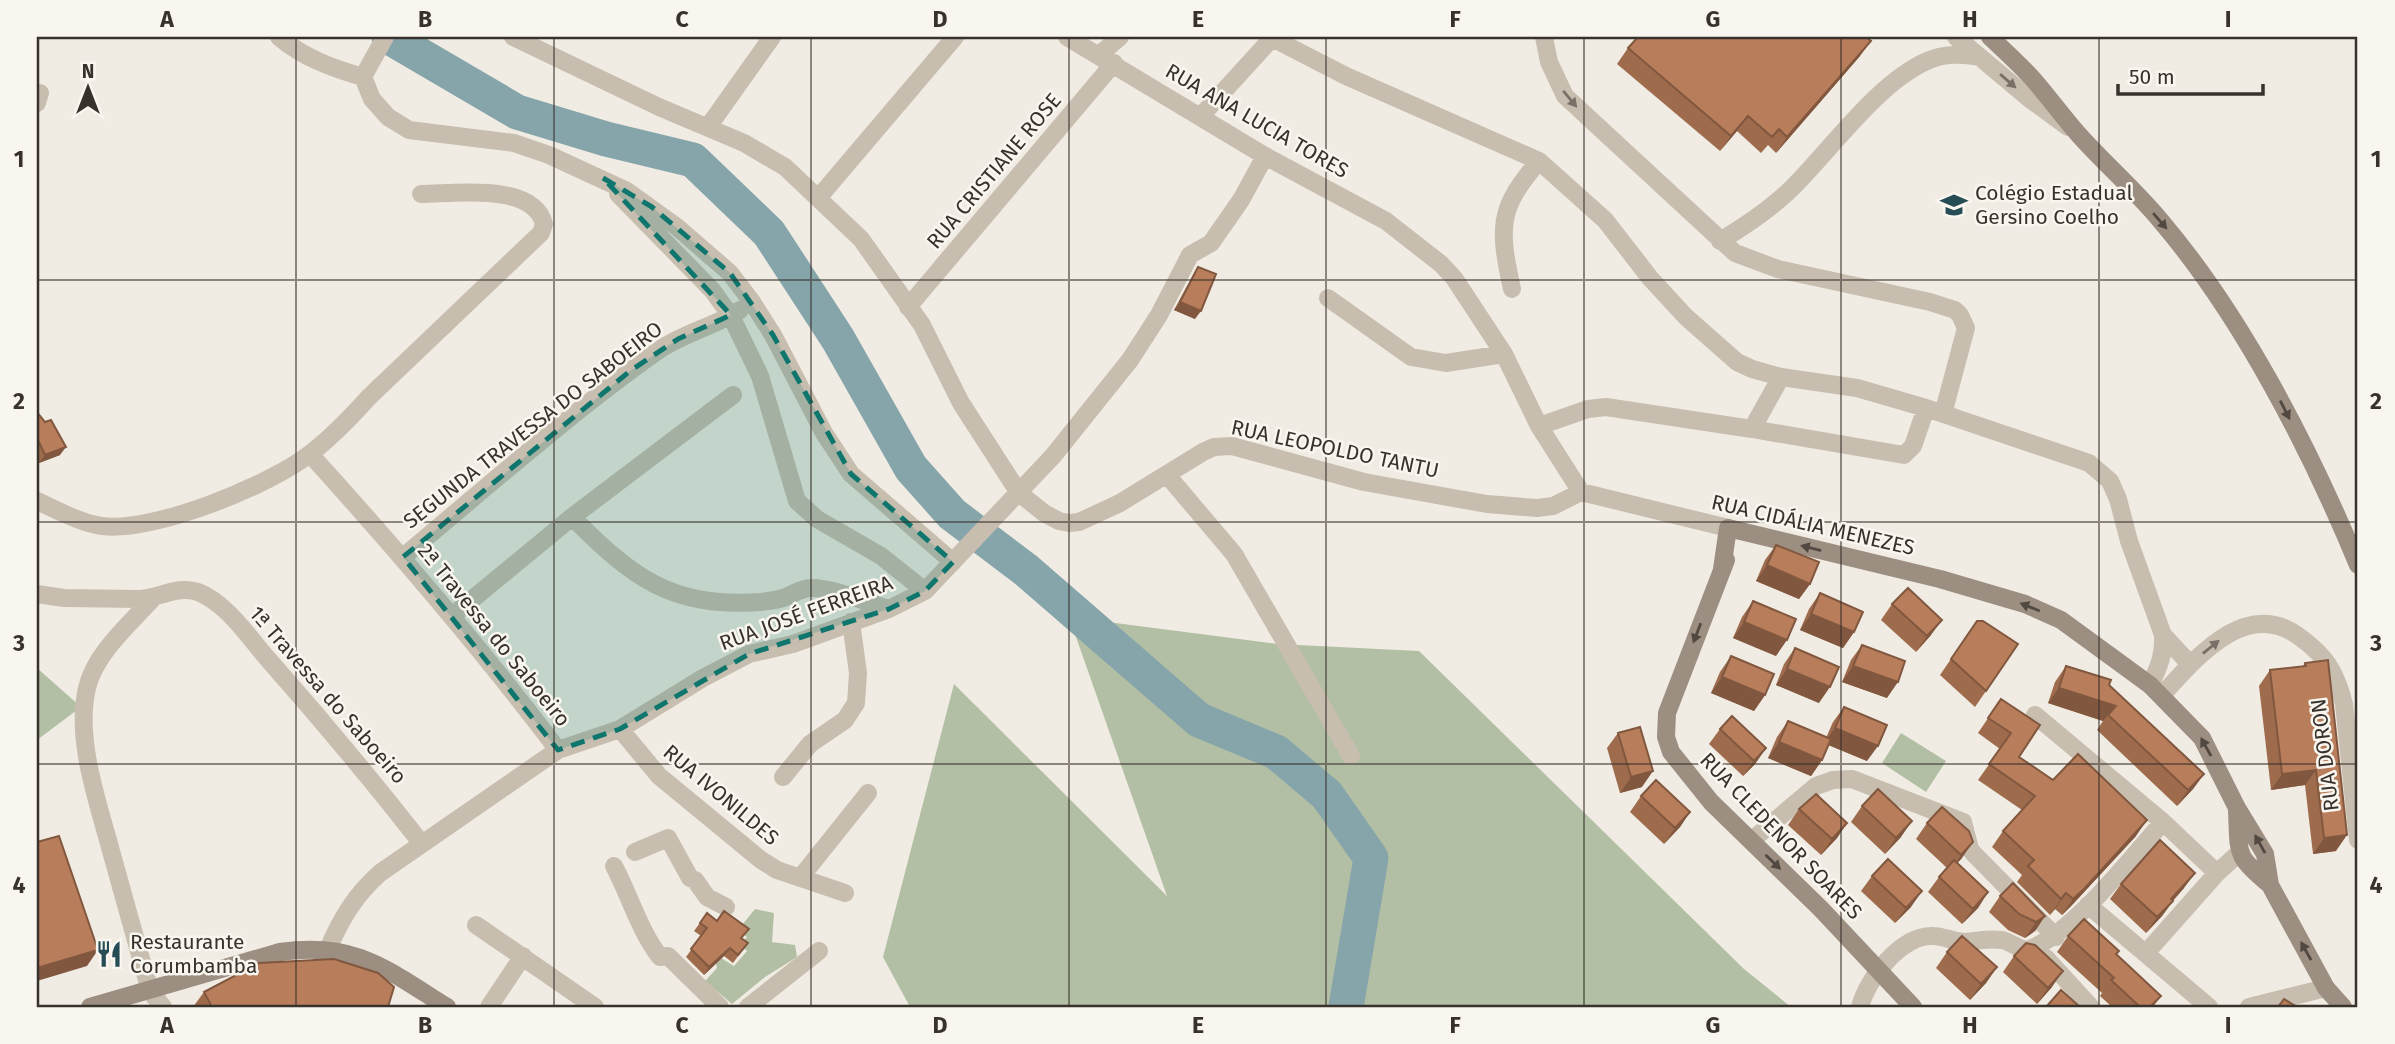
<svg xmlns="http://www.w3.org/2000/svg" width="2395" height="1044" font-family="'Fira Sans',sans-serif">
  <rect width="100%" height="100%" fill="#f1ece3"/>
  <!-- green -->
  <path fill="#b2bfa4" d="M1069,617L1278,644L1419,651L1744,969L1791,1007H910L883,957L954,684L1167,896Z
    M37,668L81,707L37,740Z
    M1901,733L1946,761L1926,792L1882,763Z
    M755,909L774,913L772,942L795,945L797,957L765,977L732,1004L705,981L717,968L716,964L721,958L734,966L747,951L740,945L747,937L738,930Z"/>
  <g fill="none" stroke-linecap="round" stroke-linejoin="round">
    <!-- river -->
    <path stroke="#85a5ab" stroke-width="35" d="M389,37L517,112L606,139L693,160L769,233L838,339L911,468L952,514L1026,570L1199,720L1276,752L1327,795L1371,858L1346,1007"/>
    <!-- street -->
    <path stroke="#c8beaf" stroke-width="18" d="M279,37C304,58 332,68 363,77
      M385,37L363,77L372,99L388,117L409,130L514,143L549,155L627,191L677,227L730,273L752,302L773,335L824,433L851,474L953,562
      M513,37L659,107L744,143L785,167L861,239L922,325L961,403L1019,493L1044,513L1059,521L1069,523L1079,522L1120,503L1203,452L1214,447L1232,446L1364,482L1487,504L1537,508L1553,506L1581,492
      M1067,37L1265,156L1386,221L1441,264L1454,278L1504,354L1539,426L1581,492L1728,528
      M1544,37L1549,62L1565,96L1735,253L1778,269L1930,302L1955,310L1960,315L1966,328L1943,414
      M1956,37L2031,100L2068,127
      M1272,38L1346,76L1539,161L1605,220L1650,278L1686,317L1737,362L1752,369L1781,377L1857,388L1926,408L2089,463L2110,481L2118,499L2129,541L2163,635C2164,655 2159,667 2150,685
      M1099,55L1120,37
      M37,103L40,93
      M1201,116L1273,37
      M708,127L772,37
      M618,194L712,290L731,316L760,376L797,501L817,519L881,556L925,591
      M819,197L955,37
      M1720,241C1745,226 1769,210 1790,190C1830,151 1877,83 1927,61C1945,53 1962,54 1980,57
      M1512,289C1499,229 1497,209 1539,161
      M1328,298L1411,357L1446,363L1504,354
      M908,307L1114,63
      M1539,426L1588,409L1606,407L1752,429L1781,377
      M1752,429L1904,455L1913,446L1926,408
      M310,454C397,550 480,647 558,750
      M1167,475L1234,554L1351,756
      M37,501C57,510 80,523 102,526C153,533 271,485 311,453C333,436 351,417 369,397L541,233L544,224C533,182 455,194 421,194
      M572,517C632,577 670,608 760,602C768,601 779,600 786,597C795,593 802,588 811,588C831,587 868,603 889,609
      M403,557C487,487 570,413 659,350C684,333 715,326 740,310
      M37,594L64,598L140,599C160,598 178,585 198,592C226,603 248,636 267,658C321,719 372,780 422,844
      M153,598C130,624 95,653 87,688C75,740 98,802 111,851C124,898 137,945 150,991L163,1007
      M452,616L572,517L733,395
      M2163,635L2190,664
      M2162,695C2197,657 2247,596 2301,638C2327,657 2336,673 2344,704L2358,840
      M2035,715L2163,822L2217,873L2146,953
      M620,729L659,776L761,860L777,870L845,893
      M783,777L810,744L845,720L856,703L858,673L851,622
      M1751,841L1816,786L1833,780L1852,779L1963,822L1970,849L1974,854L2056,937
      M635,852L668,838L690,878L695,880L707,897L726,907
      M614,866C630,896 639,930 660,957L668,956L720,1007
      M2217,873L2239,853
      M800,878L868,793
      M2088,905L2209,1007
      M476,925L595,1007
      M328,949C341,919 355,895 380,873L558,750L620,729L703,678L749,654L793,644L889,609L925,591L1053,456L1130,360L1159,315L1190,255L1211,243L1241,200L1265,156
      M2046,958L2091,1007
      M489,1007L523,956
      M748,1007L819,951
      M1860,1007C1867,979 1901,935 1933,936C1944,936 1954,942 1965,942C1979,941 1987,938 2002,940C2011,942 2018,949 2027,950C2072,935 2130,859 2163,822
      M2249,1007L2326,988"/>
    <!-- secondary -->
    <path stroke="#9c8e81" stroke-width="18" d="M1990,37C2004,50 2019,64 2032,78C2048,96 2063,117 2079,135C2105,164 2135,190 2160,220C2242,316 2310,449 2358,565
      M1726,560L1667,713L1666,737L1671,752L1711,802L1821,909L1913,1007
      M1722,569L1728,528L1940,579L2025,604L2061,620L2150,685L2202,738L2237,808L2265,854L2270,885L2326,988L2343,1007
      M2237,811C2239,856 2235,855 2270,885
      M90,1007L280,952C355,941 386,969 447,1007"/>
  </g>
  <!-- wall -->
  <path fill="#9e6c4d" d="M1628,48L1860,56L1776,153L1768,145L1761,153L1737,131L1720,151L1617,64Z
    M1198,267L1195,319L1174,310L1193,275Z
    M37,412L60,455L39,463L37,458Z
    M1776,545L1810,584L1799,599L1756,581L1765,560Z
    M1820,593L1854,632L1843,648L1800,630L1809,609Z
    M1753,601L1776,656L1733,638L1742,617Z
    M1892,604L1931,635L1916,652L1881,620Z
    M1977,621L1986,691L1975,707L1940,675Z
    M1862,645L1887,698L1842,682L1851,660Z
    M1795,648L1819,703L1776,685L1784,664Z
    M1731,656L1765,695L1754,711L1711,693L1720,672Z
    M2305,663L2336,851L2313,854L2305,785L2271,790L2259,686L2270,670L2303,666Z
    M2066,666L2109,685L2204,774L2193,789L2177,806L2097,730L2103,721L2048,703L2055,682Z
    M2001,699L2019,757L2136,836L2073,904L2062,915L2055,909L2050,915L2017,882L2022,875L1992,847L2003,831L2022,810L1978,780L2000,749L1978,733Z
    M1844,707L1867,761L1828,745L1822,760L1811,776L1768,758L1777,737L1788,721L1826,738L1833,722Z
    M1720,729L1766,748L1755,764L1743,776L1709,744Z
    M1618,733L1642,787L1620,793L1607,748Z
    M1641,796L1690,812L1680,827L1664,844L1630,812Z
    M1862,806L1901,837L1885,854L1851,822Z
    M1942,807L1962,858L1957,863L1988,892L1978,908L1962,924L1928,892L1939,877L1947,868L1916,839L1927,823Z
    M1799,809L1847,823L1837,838L1821,855L1788,825Z
    M1872,876L1911,907L1895,923L1861,891Z
    M2121,884L2184,888L2173,901L2162,916L2146,933L2110,899Z
    M2000,896L2045,916L2035,931L2025,938L2008,930L1989,912Z
    M707,913L748,943L733,963L724,956L704,975L686,957L701,936L694,931Z
    M2068,936L2116,954L2161,996L2153,1007H2112L2100,996L2102,993L2057,952Z
    M1947,952L1997,967L1986,983L1970,1000L1936,968Z
    M2014,956L2052,987L2037,1004L2003,972Z
    M204,992L388,1007H193Z"/>
  <!-- shaded-wall -->
  <path fill="#81583f" d="M1871,41L1860,56L1776,153L1787,137Z
    M1748,116L1737,131L1720,151L1731,136Z
    M1180,302L1201,311L1195,319L1174,310Z
    M66,447L60,455L39,463L45,455Z
    M1767,565L1810,584L1799,599L1756,581Z
    M1811,614L1854,632L1843,648L1800,630Z
    M1942,620L1931,635L1916,652L1927,636Z
    M1744,622L1787,640L1776,656L1733,638Z
    M1853,666L1898,682L1887,698L1842,682Z
    M1787,669L1830,687L1819,703L1776,685Z
    M1722,677L1765,695L1754,711L1711,693Z
    M2059,688L2116,706L2103,721L2048,703Z
    M1835,728L1878,746L1867,761L1824,743Z
    M1779,742L1822,760L1811,776L1768,758Z
    M1766,748L1755,764L1743,776L1754,761Z
    M2316,770L2305,785L2271,790L2282,774Z
    M1653,771L1642,787L1620,793L1631,777Z
    M2204,774L2193,789L2177,806L2188,790Z
    M1690,812L1680,827L1664,844L1675,828Z
    M2147,820L2136,836L2073,904L2062,915L2073,899Z
    M1912,821L1901,837L1885,854L1896,838Z
    M1847,823L1837,838L1821,855L1832,839Z
    M2347,835L2336,851L2313,854L2324,838Z
    M1973,842L1962,858L1950,871L1961,855Z
    M2195,873L2184,888L2160,914L2171,899Z
    M1922,891L1911,907L1895,923L1906,908Z
    M1988,892L1978,908L1962,924L1973,909Z
    M2066,893L2055,909L2050,915L2061,899Z
    M2173,901L2162,916L2146,933L2157,917Z
    M2045,916L2035,931L2025,938L2036,922Z
    M730,948L724,956L704,975L709,967Z
    M98,950L87,966L37,981V968Z
    M1997,967L1986,983L1970,1000L1981,984Z
    M2063,971L2052,987L2037,1004L2048,988Z"/>
  <!-- building -->
  <path fill="#b87d5a" stroke="#81583f" stroke-width="2" d="M1638,37H1866L1871,41L1787,137L1779,129L1772,137L1748,116L1731,136L1628,48Z
    M1198,267L1216,274L1201,311L1180,302Z
    M37,412L45,422L51,420L66,447L45,455L37,438Z
    M1776,545L1819,562L1810,584L1767,565Z
    M1908,588L1942,620L1927,636L1892,604Z
    M1820,593L1863,612L1854,632L1811,614Z
    M1753,601L1796,619L1787,640L1744,622Z
    M1977,621H1983L2018,644L1986,691L1951,659Z
    M1862,645L1905,661L1898,682L1853,666Z
    M1795,648L1839,667L1830,687L1787,669Z
    M1731,656L1774,674L1765,695L1722,677Z
    M2328,660L2347,835L2324,838L2316,770L2282,774L2270,670L2306,666L2305,663Z
    M2066,666L2111,680L2109,685L2204,774L2188,790L2108,715L2116,706L2059,688Z
    M2001,699L2040,725L2019,757L2053,780L2078,754L2147,820L2084,889L2073,899L2066,893L2061,899L2028,866L2034,860L2003,831L2035,796L1989,764L2011,733L1988,718Z
    M1844,707L1887,725L1878,746L1835,728Z
    M1732,716L1766,748L1754,761L1720,729Z
    M1788,721L1831,739L1822,760L1779,742Z
    M1640,727L1653,771L1631,777L1618,733Z
    M1656,780L1690,812L1675,828L1641,796Z
    M1878,789L1912,821L1896,838L1862,806Z
    M1816,794L1847,823L1832,839L1799,809Z
    M1942,807L1969,831L1973,842L1961,855L1927,823Z
    M59,836L98,950L37,968V842Z
    M2160,840L2195,873L2171,899L2173,901L2157,917L2121,884Z
    M1888,859L1922,891L1906,908L1872,876Z
    M1954,860L1988,892L1973,909L1939,877Z
    M2013,883L2045,916L2036,922L2019,914L2000,896Z
    M724,911L749,929L741,938L748,943L738,955L730,948L709,967L691,949L707,928L700,923L707,913L717,921Z
    M2084,919L2119,951L2116,954L2161,996L2150,1007H2140L2111,980L2114,978L2068,936Z
    M1962,936L1997,967L1981,984L1947,952Z
    M2026,943L2035,945L2063,971L2048,988L2014,956Z
    M334,959L378,973L394,987L388,1007H212L204,992L259,963Z
    M2061,990L2080,1007H2046Z
    M2284,999L2297,1007H2278Z"/>
  <!-- one-way arrows -->
  <defs><path id="oneway-solid" d="M-6-.8H1V-3.2L6.5 0L1 3.2V.8H-6Z" transform="scale(1.75)"/></defs>
  <g fill="#797167">
    <use href="#oneway-solid" transform="translate(2008 81) rotate(41)"/>
    <use href="#oneway-solid" transform="translate(1570 99) rotate(50)"/>
    <use href="#oneway-solid" transform="translate(2211 647) rotate(-39)"/>
  </g>
  <g fill="#514941">
    <use href="#oneway-solid" transform="translate(2160 221) rotate(49)"/>
    <use href="#oneway-solid" transform="translate(2285 410) rotate(63)"/>
    <use href="#oneway-solid" transform="translate(1811 548) rotate(-166)"/>
    <use href="#oneway-solid" transform="translate(2030 607) rotate(-158)"/>
    <use href="#oneway-solid" transform="translate(1697 633) rotate(111)"/>
    <use href="#oneway-solid" transform="translate(2206 747) rotate(-119)"/>
    <use href="#oneway-solid" transform="translate(2260 844) rotate(-119)"/>
    <use href="#oneway-solid" transform="translate(1773 862) rotate(44)"/>
    <use href="#oneway-solid" transform="translate(2306 951) rotate(-119)"/>
  </g>
  <!-- marked area -->
  <path fill="#0f766e" fill-opacity="0.2" stroke="#0f766e" stroke-width="5" stroke-dasharray="14 9" stroke-linejoin="round" d="M603,178L652,207L730,273L773,335L851,474L953,562L925,591L889,609L749,654L620,729L558,750L403,557L630,371L678,339L731,315Z"/>
  <!-- grid -->
  <path fill="none" stroke="#38322c" stroke-width="2" stroke-opacity="0.55" d="M296,37V1007M554,37V1007M811,37V1007M1069,37V1007M1326,37V1007M1584,37V1007M1841,37V1007M2099,37V1007M37,280H2358M37,522H2358M37,764H2358"/>
  <!-- icons -->
  <defs>
    <symbol id="school-bare" viewBox="-9 -9 18 18"><path d="M0-5L7-2L0 1L-7-2ZM-4 1L0 2.5L4 1V4Q0 6-4 4Z" fill="#264c55" stroke="#f9f6ef" stroke-width="2.5" paint-order="stroke"/></symbol>
    <symbol id="restaurant-bare" viewBox="-9 -9 18 18"><path d="M-5-6h1v4h1v-4h1v4h1v-4h1v5L-1.5 .5V6h-2V.5L-5-1ZM5-6V6H3V1.5H1.5Q1.5-4 5-6Z" fill="#264c55" stroke="#f9f6ef" stroke-width="2.5" paint-order="stroke"/></symbol>
  </defs>
  <g fill-rule="evenodd">
    <use href="#school-bare" x="1935" y="186" width="38" height="38"/>
    <use href="#restaurant-bare" x="90" y="935" width="38" height="38"/>
  </g>
  <g text-anchor="middle" stroke-width="5" stroke-linejoin="round" paint-order="stroke">
    <!-- street labels -->
    <g font-size="21" fill="#38322c" stroke="#f9f6ef">
      <text transform="translate(1257 121) rotate(30)" y="7">RUA ANA LUCIA TORES</text>
      <text transform="translate(994 171) rotate(-50)" y="7">RUA CRISTIANE ROSE</text>
      <text transform="translate(533 425) rotate(-38)" y="7">SEGUNDA TRAVESSA DO SABOEIRO</text>
      <text transform="translate(1335 449) rotate(12)" y="7">RUA LEOPOLDO TANTU</text>
      <text transform="translate(1813 525) rotate(13)" y="7">RUA CIDÁLIA MENEZES</text>
      <text transform="translate(806 613) rotate(-20)" y="7">RUA JOSÉ FERREIRA</text>
      <text transform="translate(494 635) rotate(51)" y="7">2ª Travessa do Saboeiro</text>
      <text transform="translate(328 695) rotate(49)" y="7">1ª Travessa do Saboeiro</text>
      <text transform="translate(2325 755) rotate(-97)" y="7">RUA DORON</text>
      <text transform="translate(721 795) rotate(40)" y="7">RUA IVONILDES</text>
      <text transform="translate(1781 836) rotate(46)" y="7">RUA CLEDENOR SOARES</text>
    </g>
    <!-- poi labels -->
    <g font-size="21" fill="#38322c" stroke="#f9f6ef" text-anchor="start">
      <text x="1975" y="200">Colégio Estadual<tspan x="1975" dy="24">Gersino Coelho</tspan></text>
      <text x="130" y="949">Restaurante<tspan x="130" dy="24">Corumbamba</tspan></text>
    </g>
  </g>
  <!-- border -->
  <rect width="2395" height="1044" fill="none" stroke="#f9f6ef" stroke-width="77"/>
  <!-- north arrow -->
  <g transform="translate(88 88)" stroke="#f9f6ef" stroke-width="5" paint-order="stroke">
  <path d="M0-5L12 26L0 18L-12 26Z" fill="#38322c"/>
  <text y="-10" font-size="19" font-weight="bold" text-anchor="middle" fill="#38322c">N</text>
  </g>
  <!-- scale -->
  <path d="M2118 84v10h145v-10" fill="none" stroke="#38322c" stroke-width="3.5"/>
  <text x="2129" y="84" font-size="21" fill="#38322c" stroke="#f9f6ef" stroke-width="5" paint-order="stroke">50 m</text>
  <rect x="38" y="38" width="2318" height="968" fill="none" stroke="#38322c" stroke-width="2.5"/>
  <g font-size="23" text-anchor="middle" font-weight="bold" fill="#38322c">
    <text x="167" y="27">A</text>
    <text x="425" y="27">B</text>
    <text x="682" y="27">C</text>
    <text x="940" y="27">D</text>
    <text x="1198" y="27">E</text>
    <text x="1455" y="27">F</text>
    <text x="1713" y="27">G</text>
    <text x="1970" y="27">H</text>
    <text x="2228" y="27">I</text>
    <text x="19" y="167">1</text>
    <text x="2376" y="167">1</text>
    <text x="19" y="409">2</text>
    <text x="2376" y="409">2</text>
    <text x="19" y="651">3</text>
    <text x="2376" y="651">3</text>
    <text x="19" y="893">4</text>
    <text x="2376" y="893">4</text>
    <text x="167" y="1033">A</text>
    <text x="425" y="1033">B</text>
    <text x="682" y="1033">C</text>
    <text x="940" y="1033">D</text>
    <text x="1198" y="1033">E</text>
    <text x="1455" y="1033">F</text>
    <text x="1713" y="1033">G</text>
    <text x="1970" y="1033">H</text>
    <text x="2228" y="1033">I</text>
  </g>
</svg>
